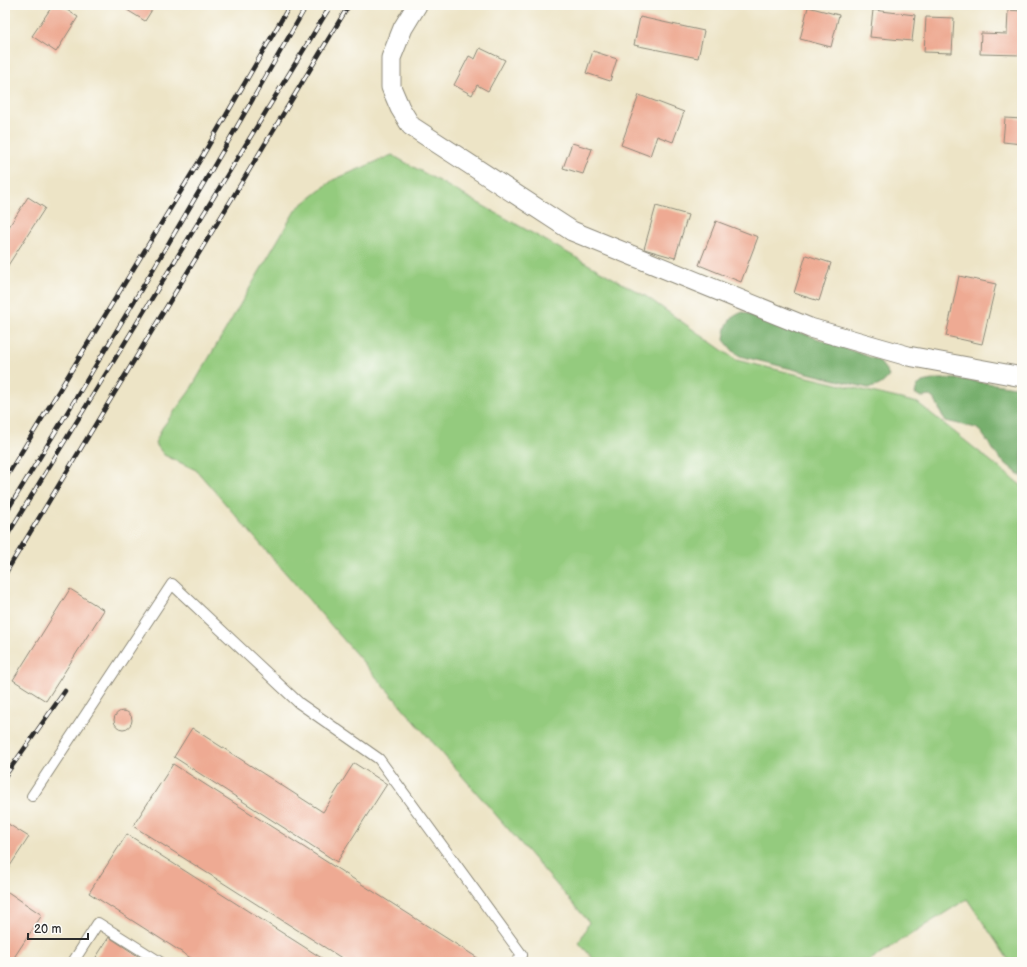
<svg xmlns="http://www.w3.org/2000/svg" width="1027" height="967" font-family="'Balsamiq Sans',sans-serif">
  <rect width="100%" height="100%" fill="#fdfcf7"/>
  <filter id="ink" filterUnits="userSpaceOnUse"><feTurbulence type="fractalNoise" baseFrequency=".025" numOctaves="2"/><feDisplacementMap in="SourceGraphic" scale="8" xChannelSelector="R" yChannelSelector="G"/><feConvolveMatrix kernelMatrix="1 2 1 2 8 2 1 2 1" color-interpolation-filters="sRGB"/></filter>
  <filter id="wash" filterUnits="userSpaceOnUse"><feTurbulence type="fractalNoise" baseFrequency=".012" numOctaves="4" result="noise"/><feDisplacementMap in="SourceGraphic" scale="16" xChannelSelector="R" yChannelSelector="G"/><feGaussianBlur stdDeviation="0.9" result="paint"/><feColorMatrix in="noise" values="0 0 0 0 0 0 0 0 0 0 0 0 0 0 0 0 0 1.4 0 .05"/><feComposite in="paint" operator="in"/></filter>
  <g filter="url(#wash)">
    <rect width="100%" height="100%" fill="#ede4c6"/>
    <!-- green -->
    <path fill="#94cb7e" stroke="#607b54" d="M392,155L647,297L736,360L918,403L1022,486V962H1010L967,899L867,962H596L579,943L589,922L196,470L164,455L155,443L162,428L189,392L296,209L333,180Z"/>
    <!-- forest -->
    <path fill="#77af6d" stroke="#516d4c" d="M743,312L878,360L886,370L889,376C883,384 878,387 868,388L740,356L734,352L724,340C726,325 727,318 743,312Z
      M937,379H960L1022,388V477L999,458L981,432L976,428L946,421L942,415L935,400L930,396L922,397L915,394L917,386L923,382Z"/>
    <g id="blocks">
      <!-- building -->
      <path fill="#eeaa93" d="M53,5H59L78,17L56,52L32,36Z
        M119,5H155L145,21Z
        M808,7L839,15L831,47L800,39Z
        M873,10L915,15L912,41L870,37Z
        M1008,10L1022,11V55L980,54L981,33L1007,34Z
        M640,17L704,31L698,58L634,45Z
        M926,17L954,18L952,53L924,52Z
        M480,48L505,60L488,91L477,85L472,95L454,85L469,56L475,59Z
        M593,51L617,59L610,81L586,73Z
        M639,95L684,112L673,142L657,136L650,156L621,145Z
        M1005,118L1022,119V144L1003,142Z
        M572,143L592,149L583,174L563,168Z
        M28,197L45,208L5,270V233Z
        M656,206L688,215L675,258L644,249Z
        M716,221L758,237L741,282L699,265Z
        M806,255L831,263L819,301L794,293Z
        M959,276L996,284L982,344L946,336Z
        M70,589L104,610L46,701L13,680Z
        M114 720a9 9 0 1 1 18 0a9 9 0 1 1-18 0Z
        M192,728L323,812L354,763L387,784L337,862L174,757Z
        M173,764L484,962H348L133,826Z
        M5,822L29,837L8,869L5,867Z
        M127,834L328,962H197L89,893Z
        M5,890L42,915L11,962H5Z
        M109,937L147,962H93Z"/>
    </g>
  </g>
  <g filter="url(#ink)">
    <use href="#blocks" fill-opacity="0" stroke="#8c8878" stroke-width="1"/>
    <g fill="none" stroke-linecap="round" stroke-linejoin="round">
      <defs>
        <path id="lane" d="M32,796L172,584L299,703L379,759L522,955L517,962
          M73,962L98,923L160,962"/>
        <path id="street" d="M417,5L403,28L391,58V87L400,108L411,126L572,231L810,328L908,356L1022,377"/>
      </defs>
      <!-- lane casing -->
      <use href="#lane" stroke="#8c8878" stroke-width="12"/>
      <!-- street casing -->
      <use href="#street" stroke="#8c8878" stroke-width="21"/>
      <!-- lane -->
      <use href="#lane" stroke="#fff" stroke-width="10"/>
      <!-- street -->
      <use href="#street" stroke="#fff" stroke-width="19"/>
      <defs>
        <path id="rail" d="M5,479L203,155L290,5
          M5,514C109,346 209,176 307,5
          M5,539L331,5
          M5,574L349,5
          M5,776L65,691"/>
      </defs>
      <!-- rail casing -->
      <use href="#rail" stroke="#2b2b2b" stroke-width="4.5"/>
      <!-- rail -->
      <use href="#rail" stroke="#fdfcf7" stroke-width="3" stroke-dasharray="9" stroke-linecap="butt"/>
    </g>
  </g>
  <!-- margin -->
  <rect width="1027" height="967" fill="none" stroke="#fdfcf7" stroke-width="20"/>
  <!-- scale -->
  <path d="M28 933v6h60v-6" fill="none" stroke="#2b2b2b" stroke-width="2"/>
  <text x="34" y="933" font-size="12" fill="#2b2b2b" stroke="#fdfcf7" stroke-width="3" paint-order="stroke">20 m</text>
</svg>
